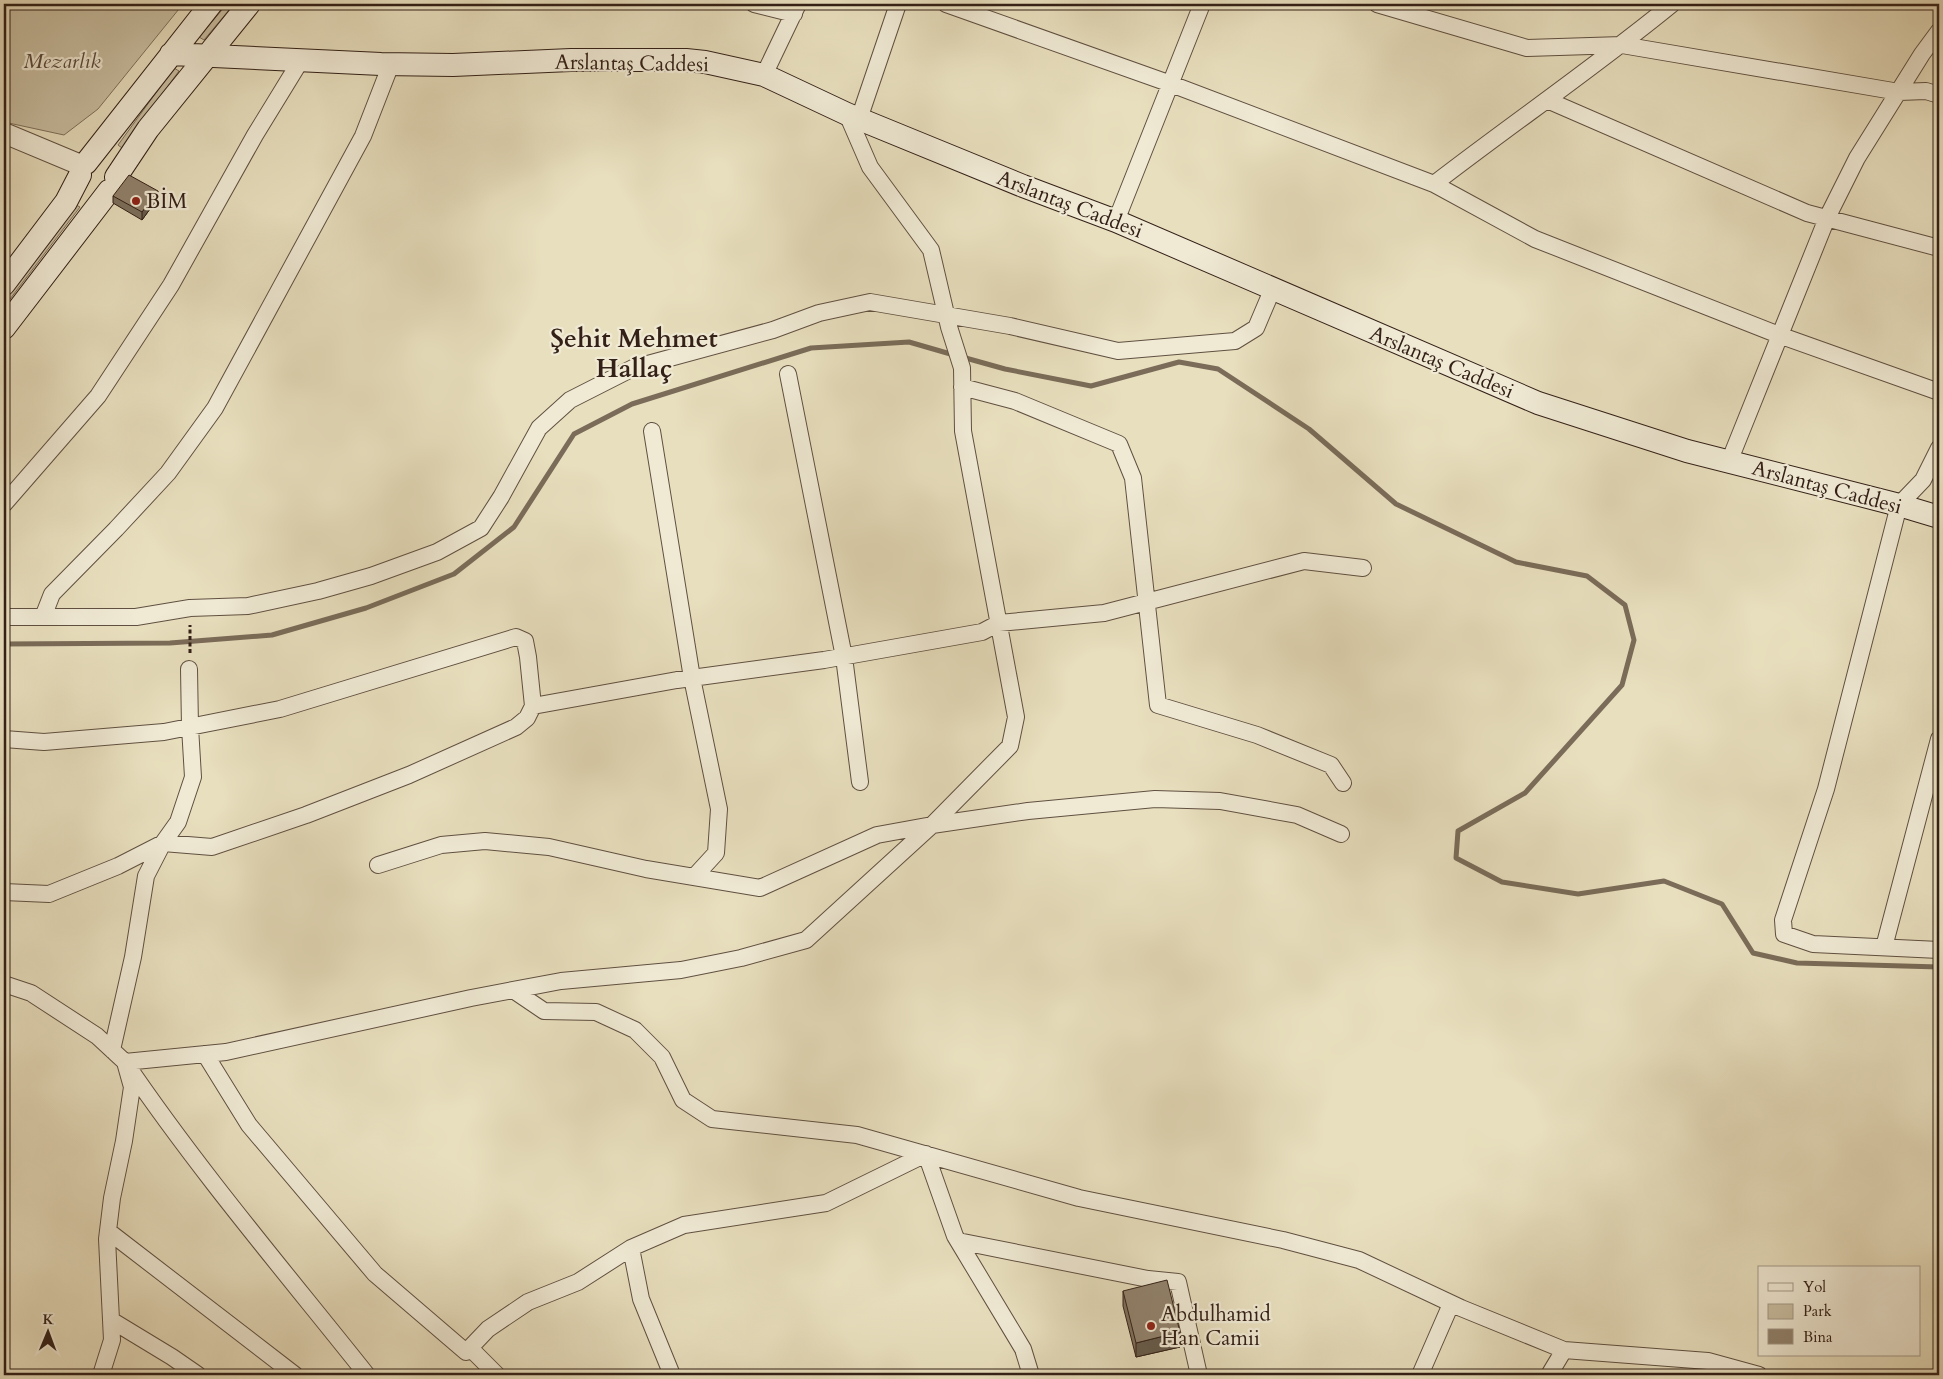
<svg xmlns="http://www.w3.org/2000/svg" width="1943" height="1379" font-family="Cardo,serif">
  <rect width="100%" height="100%" fill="#e8dfbe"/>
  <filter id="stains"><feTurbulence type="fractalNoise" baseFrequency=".004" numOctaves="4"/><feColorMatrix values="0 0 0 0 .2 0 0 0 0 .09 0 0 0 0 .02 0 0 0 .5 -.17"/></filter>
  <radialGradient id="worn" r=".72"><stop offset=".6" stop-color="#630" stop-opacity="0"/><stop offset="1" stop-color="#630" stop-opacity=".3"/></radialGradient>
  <!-- green -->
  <path fill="#c9bfa2" stroke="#7e705c" d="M4,4H183L98,109L64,135L4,122Z
    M227,4H234L204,40L199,37Z
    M174,68L179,71L122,148L118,145Z
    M76,205L80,207L4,307V297Z"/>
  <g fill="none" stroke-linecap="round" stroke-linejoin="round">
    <!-- stream -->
    <path stroke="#7a6c59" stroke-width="5" d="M962,357L1005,369L1091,386L1179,362L1218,369L1309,429L1396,504L1516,562L1587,576L1625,605L1634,640L1622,685L1525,793L1458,831L1456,858L1502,882L1578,894L1664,881L1722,904L1753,953L1797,963L1939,967
      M4,644L170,643L272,635L366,608L454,574L514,527L574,434L632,404L811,348L909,342L954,355"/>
    <defs>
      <path id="minor" d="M754,4L794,14
        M946,4L1171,84L1434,184L1535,239L1779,335L1939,392
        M1377,4L1527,48L1622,45L1899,92L1926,91L1939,95
        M764,75L798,4
        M1547,100L1807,213L1939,248
        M859,119L898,4
        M1434,184C1513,123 1595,67 1672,4
        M1116,221L1202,4
        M788,374L844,657L860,782
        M962,387L1015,401L1119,444L1133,478L1158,705L1257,735L1331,765L1343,783
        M652,431L692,678L719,809L716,853L694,877
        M1939,448L1923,480L1899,505L1826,789L1783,920L1784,934L1813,944L1939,950
        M1729,462L1827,218L1857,158L1922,54L1939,31
        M4,504L98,396L171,285L255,135L301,60
        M4,617H136L190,608L248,606L318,591L371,576L437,552L481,528L501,497L539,428L570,400L633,368L773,330L819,313L870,302L1010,326L1118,351L1235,341L1256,328L1273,288
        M43,617L52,594L116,529L168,473L215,408L363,136L391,64
        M533,706L677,680L824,660L982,632L999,623L1104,613L1304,561L1363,568
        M4,739L44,742L164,732L280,709L516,637L525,641L528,657L533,706L527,718L516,727L409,775L306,815L212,847L163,843L118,866L49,894L4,892
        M378,865L441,845L485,841L549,847L646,869L760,888L877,835L932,825L1028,811L1155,799L1220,801L1297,815L1341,834
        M1884,947L1939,739
        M4,984L31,993L97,1036L125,1062L132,1087L124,1141L112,1198L107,1239L112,1340L101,1375
        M513,990L544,1011L596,1012L635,1030L662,1057L683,1100L712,1119L857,1135L1079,1198L1283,1240L1359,1260L1461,1308L1564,1350L1708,1361L1759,1375
        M112,1050L133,957L146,876L163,843L178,822L193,777L190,727L189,669
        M205,1054L249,1125L375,1274L466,1352L488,1329L528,1302L578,1282L631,1248L684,1225L826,1203L926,1154L955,1236L1023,1349L1031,1375
        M108,1231L295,1375
        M958,1241L1148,1279L1178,1282L1199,1375
        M631,1248L641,1299L672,1375
        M111,1320L172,1357L198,1375
        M470,1348L497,1375
        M367,1375C285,1272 199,1171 125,1062L226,1052L471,998L561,981L681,970L741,958L806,940L932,825L1010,746L1016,717L963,431L962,368L949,327L931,250L870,167L847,114
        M1420,1375L1451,1304
        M1549,1375L1564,1350"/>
      <path id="tertiary" d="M4,133L83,166"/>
      <path id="secondary" d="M171,54L381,64L453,65L571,60H686L705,62L764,75L847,114L1023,186L1116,221L1538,403L1687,451L1899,505L1939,517
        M86,163L211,4
        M116,177L148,129L249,4
        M4,284L66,202L80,175
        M4,328L109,191"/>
    </defs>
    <!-- minor casing -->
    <use href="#minor" stroke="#605041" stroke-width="18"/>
    <!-- tertiary casing -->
    <use href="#tertiary" stroke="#605041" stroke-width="22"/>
    <!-- secondary casing -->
    <use href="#secondary" stroke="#332017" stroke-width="24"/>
    <!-- path -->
    <path stroke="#332017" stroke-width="3" stroke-dasharray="4 2.5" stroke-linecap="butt" d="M190,653V625"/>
    <!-- minor -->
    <use href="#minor" stroke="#f0ead5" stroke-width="16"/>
    <!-- tertiary -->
    <use href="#tertiary" stroke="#f0ead5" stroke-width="20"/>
    <!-- secondary -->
    <use href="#secondary" stroke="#f0ead5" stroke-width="22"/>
  </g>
  <!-- wall -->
  <path fill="#7d715f" stroke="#332017" d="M113,196L158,198L142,220L113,203Z
    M1123,1291L1180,1347L1136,1357L1123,1306Z"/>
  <!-- shaded-wall -->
  <path fill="#665c4d" stroke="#332017" d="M158,191V198L142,220V212Z
    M1180,1332V1347L1136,1357V1343Z"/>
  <!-- building -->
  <path fill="#91836e" stroke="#332017" d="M129,175L158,191L142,212L113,196Z
    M1167,1280L1180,1332L1136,1343L1123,1291Z"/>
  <!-- markers -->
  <g fill="#8f2418" stroke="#f0ead5" stroke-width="2">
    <circle cx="136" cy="201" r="5"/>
    <circle cx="1151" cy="1326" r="5"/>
  </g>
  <g text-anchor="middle" stroke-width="4.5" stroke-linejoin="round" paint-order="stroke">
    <!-- park labels -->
    <g font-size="21" font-style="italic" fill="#58483a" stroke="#f0ead5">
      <text x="62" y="68">Mezarlık</text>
    </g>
    <!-- street labels -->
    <g font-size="21" fill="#332017" stroke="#f0ead5">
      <text transform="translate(632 63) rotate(1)" y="7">Arslantaş Caddesi</text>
      <text transform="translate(1070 204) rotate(21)" y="7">Arslantaş Caddesi</text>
      <text transform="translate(1442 362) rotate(23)" y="7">Arslantaş Caddesi</text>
      <text transform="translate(1827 487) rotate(15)" y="7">Arslantaş Caddesi</text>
    </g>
    <!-- poi labels -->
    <g font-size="21" fill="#332017" stroke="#f0ead5" text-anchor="start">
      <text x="146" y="208">BİM</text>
      <text x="1161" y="1321">Abdulhamid<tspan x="1161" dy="24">Han Camii</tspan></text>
    </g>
    <!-- district labels -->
    <g font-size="26" font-weight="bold" fill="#332017" stroke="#f0ead5">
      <text x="634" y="347">Şehit Mehmet<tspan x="634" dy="30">Hallaç</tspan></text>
    </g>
  </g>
  <!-- margin -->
  <rect width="1943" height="1379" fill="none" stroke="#e8dfbe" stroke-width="20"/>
  <rect x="5" y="5" width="1933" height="1369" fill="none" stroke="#332017" stroke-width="2.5"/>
  <rect x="10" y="10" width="1923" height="1359" fill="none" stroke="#332017"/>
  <!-- legend -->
  <rect x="1758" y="1266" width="162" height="90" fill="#f0ead5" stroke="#a49989"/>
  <rect x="1768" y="1283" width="25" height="8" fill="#f0ead5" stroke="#a49989"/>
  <text x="1803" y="1292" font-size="15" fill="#332017">Yol</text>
  <rect x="1768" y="1304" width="25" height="15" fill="#c9bfa2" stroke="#a49989"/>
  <text x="1803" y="1316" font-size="15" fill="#332017">Park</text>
  <rect x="1768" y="1329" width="25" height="15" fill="#91836e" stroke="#a49989"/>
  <text x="1803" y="1342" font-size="15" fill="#332017">Bina</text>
  <!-- north arrow -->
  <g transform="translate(48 1332) rotate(1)" stroke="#f0ead5" stroke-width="4" paint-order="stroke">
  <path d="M0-4L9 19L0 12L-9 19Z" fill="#332017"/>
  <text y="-8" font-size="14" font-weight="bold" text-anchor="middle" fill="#332017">K</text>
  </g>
  <rect width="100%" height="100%" filter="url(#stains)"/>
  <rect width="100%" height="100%" fill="url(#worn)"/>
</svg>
